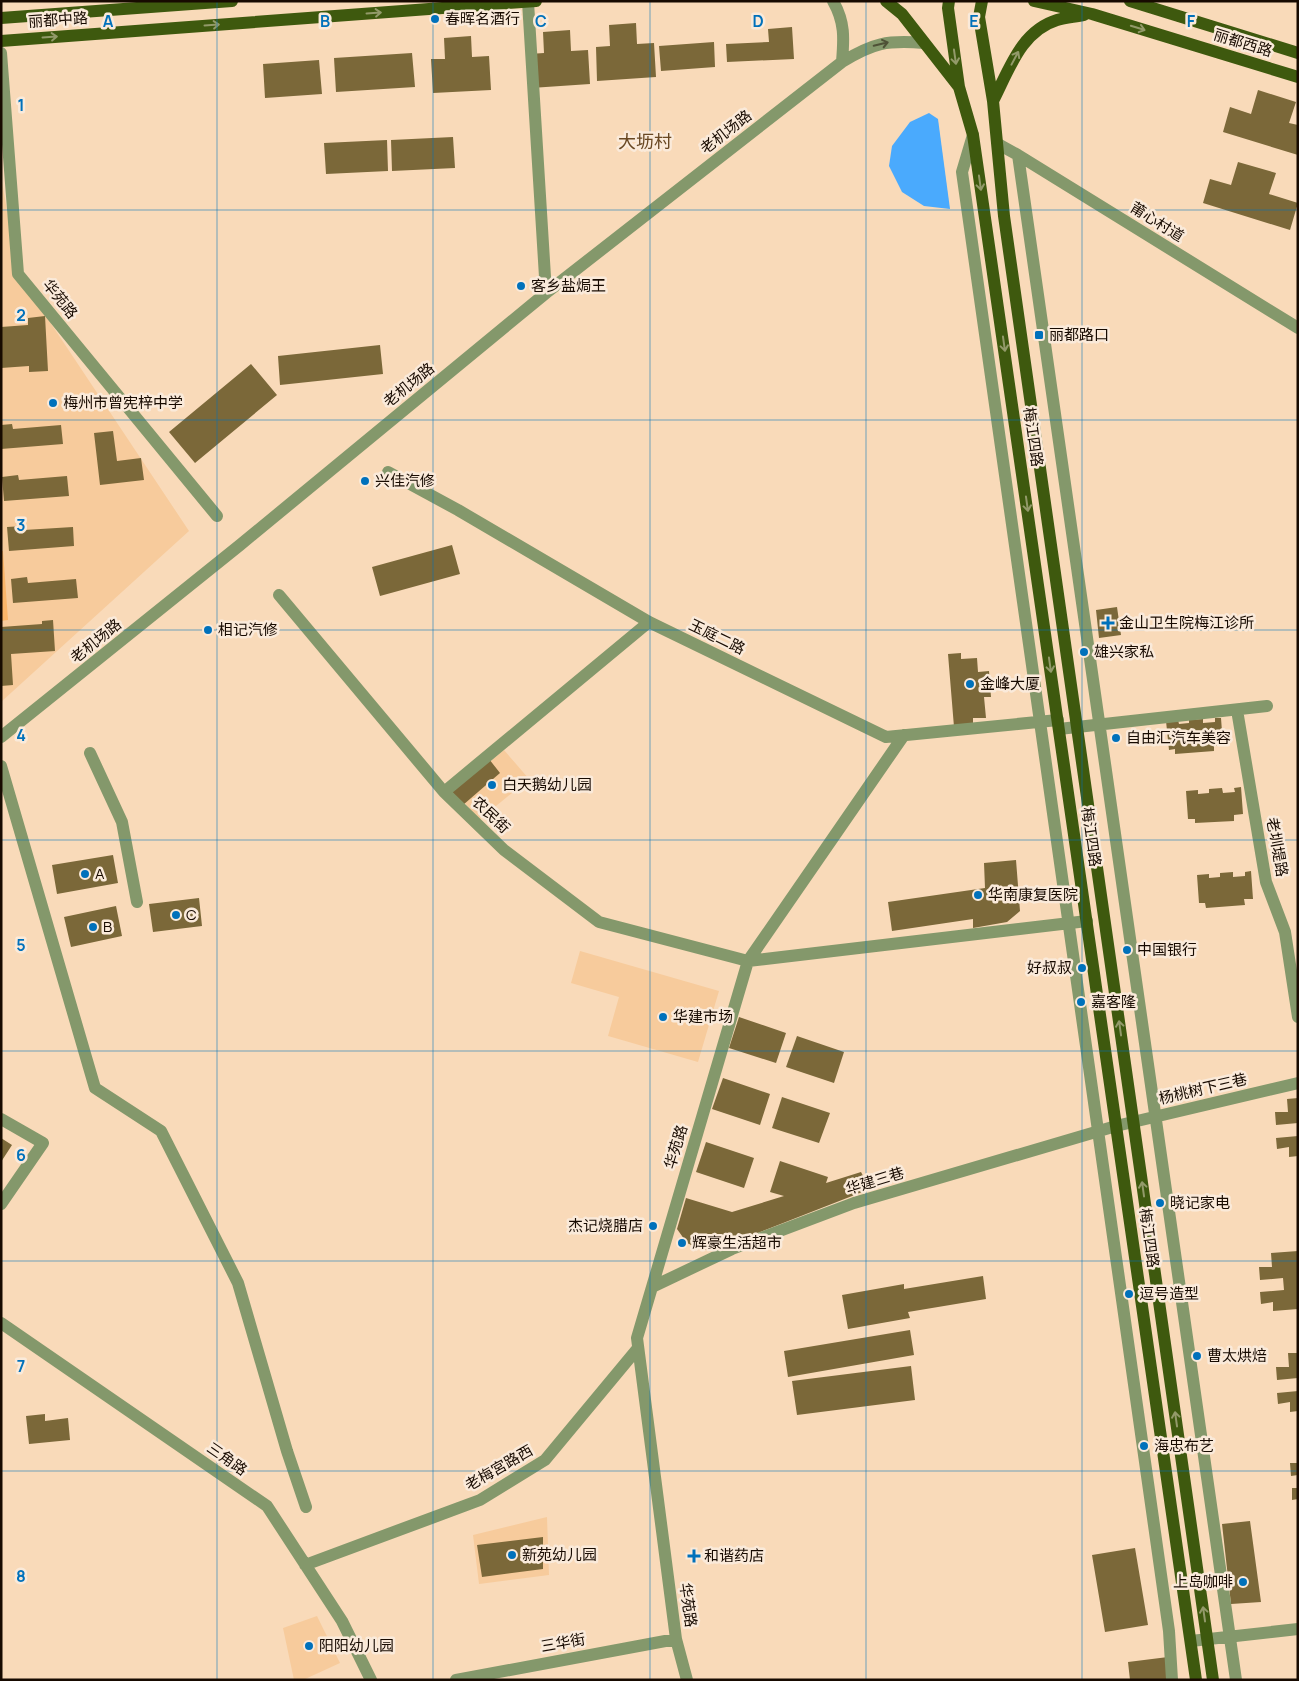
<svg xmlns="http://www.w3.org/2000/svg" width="1299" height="1681" font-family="Manrope,'Noto Sans SC',sans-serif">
  <rect width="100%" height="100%" fill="#f9dab9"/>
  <!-- built -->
  <path fill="#f7cb9c" d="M1,176L18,274L189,531L1,702Z
    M504,750L529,779L479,820L455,791Z
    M580,951L719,991L698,1062L608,1036L619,997L571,983Z
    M547,1517L549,1575L479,1584L473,1535Z
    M317,1616L340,1663L303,1680H294L283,1628Z"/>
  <!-- green -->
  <path fill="#fab569" d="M1,551H3L8,620L1,621Z"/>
  <!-- water -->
  <path fill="#4aaafd" d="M929,113L938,119L950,209L924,206L902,192L889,166L892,146L910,122Z"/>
  <!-- building -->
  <path fill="#7b6839" d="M636,23L637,44L654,43L656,77L597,81L596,47L610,46L609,25Z
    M792,27L794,59L727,62L726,44L769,42L768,29Z
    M570,30L571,51L588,50L590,84L531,88L529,54L544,53L543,32Z
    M471,36L472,57L489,56L491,90L433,93L431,59H445L444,38Z
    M714,42L715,67L661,71L659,46Z
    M412,53L415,87L336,92L334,58Z
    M319,60L322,94L265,98L263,64Z
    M1258,90L1296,102L1289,123L1298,125V155L1223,132L1230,107L1251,114Z
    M453,137L455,168L392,171L391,140Z
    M387,140L388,171L326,174L324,143Z
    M1238,162L1276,173L1269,194L1298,203L1290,230L1203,203L1210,179L1231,185Z
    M45,316L48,371L29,372V366L1,368V327L28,325V318Z
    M380,345L383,374L280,385L278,356Z
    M251,364L277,395L195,463L169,432Z
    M12,424L13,429L61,425L63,444L1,449V425Z
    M113,431L117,461L141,458L144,480L100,485L94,433Z
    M18,475L19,480L67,476L69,496L4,501L2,477Z
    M24,526V530L73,527L74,546L9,551L7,527Z
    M452,545L460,574L380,596L372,567Z
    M27,577L28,583L76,579L78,598L13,603L11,579Z
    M1117,607L1121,635L1099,638L1096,610Z
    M53,620L55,651L11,654L13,685L1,686V627L42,624V621Z
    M961,653V659L977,658L978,672L989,671L991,697H984L986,718H973V725L954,727L948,654Z
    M1215,718H1221L1223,745L1214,746V751L1175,754V749L1169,750L1166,721L1178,720L1179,724L1189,723V720L1203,719V723L1215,722Z
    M489,759L500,773L463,805L451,791Z
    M1241,787L1243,814L1234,815V821L1195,823V819H1188L1186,791L1198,790V794L1209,793V789L1222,788L1223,793L1235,792L1234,788Z
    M113,855L118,883L57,894L52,865Z
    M1016,860L1020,911L1007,922L973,928V919L892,931L888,902L985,888L984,863Z
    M1251,871L1253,899H1244L1245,905L1206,908L1205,903H1199L1197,875L1209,874V878L1220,877V873L1233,872V877L1245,876V872Z
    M199,898L202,926L153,932L149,904Z
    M116,906L122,936L71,947L64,917Z
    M739,1017L786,1033L776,1063L729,1048Z
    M797,1036L844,1052L834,1083L786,1067Z
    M723,1078L770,1094L760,1125L712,1109Z
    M782,1097L830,1113L819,1143L772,1128Z
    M1298,1098V1123L1276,1125L1275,1112H1288L1287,1099Z
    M1298,1136V1156L1289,1157V1147L1277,1149L1276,1138Z
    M1,1138L12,1145L1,1162Z
    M706,1142L754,1158L744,1188L696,1172Z
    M780,1161L828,1177L826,1183L861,1172L870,1189L717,1249L702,1250L687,1243L677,1229L686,1198L732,1212L784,1196L770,1192Z
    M1298,1251V1309L1273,1311V1302L1261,1304L1260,1292L1284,1290L1283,1278L1260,1280L1259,1267H1272L1271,1253Z
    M983,1276L986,1299L908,1312L910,1318L848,1329L842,1295L904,1284V1289Z
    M910,1330L914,1355L788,1377L784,1351Z
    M1288,1353H1298V1378L1277,1380L1276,1367H1289Z
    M911,1366L915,1400L797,1415L792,1381Z
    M1298,1391V1411L1290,1412V1402L1278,1404L1277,1393Z
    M45,1414V1421L68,1418L70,1440L29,1444L26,1416Z
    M1290,1463H1298V1475L1291,1476Z
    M1292,1488H1298V1499L1292,1500Z
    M1250,1521L1261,1602L1231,1604L1222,1524Z
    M543,1537V1569L482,1577L477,1545Z
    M1135,1548L1148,1625L1105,1632L1092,1555Z
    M1168,1657L1171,1680H1130L1128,1662Z"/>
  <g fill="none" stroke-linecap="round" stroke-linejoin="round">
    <!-- minor -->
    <path stroke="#84986b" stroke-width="12" d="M833,1C845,22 844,38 842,62
      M528,2L546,293
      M1,53L18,274L217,516
      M973,135L962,172L1169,1631L1172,1680
      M998,144L1018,155L1298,328
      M1018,155L1236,1680
      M388,472L458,510L649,622L886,737L1058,720
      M279,595L444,792L504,850L599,922L748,961L904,735
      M1237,710L1266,882L1285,932L1298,1017
      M1059,729L1267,706
      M1,737L240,545L546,293L842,62C873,43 887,40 924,43
      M90,753L122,822L137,902
      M1,766L95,1088L161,1131L238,1283L287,1451L306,1507
      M444,792L649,622
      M1,1119L43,1143L1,1204
      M652,1287L732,1249L854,1203L1116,1126L1298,1083
      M1,1323L267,1506L342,1621L371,1680
      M305,1565L480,1500L545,1460L638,1348
      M1191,1641L1298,1629
      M456,1680L676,1639
      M687,1680L676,1639L637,1338L748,961L1087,921"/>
    <!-- major -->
    <path stroke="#3e590e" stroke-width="12" d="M886,1L902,14L959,87
      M949,1L948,8L959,87L973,135L1196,1680
      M982,1L979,17L993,101L1004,216L1213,1680
      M1034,1L1092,14L1298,77
      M1130,1L1298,53
      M1,18L232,1
      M1,41L536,1
      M993,101C1009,70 1021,31 1057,20C1066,17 1076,17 1084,15"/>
  </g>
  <!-- one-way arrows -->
  <defs><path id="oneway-shaft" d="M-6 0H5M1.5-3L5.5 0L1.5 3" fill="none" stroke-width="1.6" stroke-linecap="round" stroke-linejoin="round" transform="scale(1.25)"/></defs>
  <g stroke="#939a6a">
    <use href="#oneway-shaft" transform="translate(374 13) rotate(-4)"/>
    <use href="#oneway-shaft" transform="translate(212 25) rotate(-4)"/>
    <use href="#oneway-shaft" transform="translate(1138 28) rotate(17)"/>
    <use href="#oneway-shaft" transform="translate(50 37) rotate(-4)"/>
    <use href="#oneway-shaft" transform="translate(955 57) rotate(82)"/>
    <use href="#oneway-shaft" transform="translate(1015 58) rotate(-62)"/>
    <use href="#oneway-shaft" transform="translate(980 183) rotate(82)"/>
    <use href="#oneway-shaft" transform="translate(1004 344) rotate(82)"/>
    <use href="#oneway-shaft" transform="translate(1027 504) rotate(82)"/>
    <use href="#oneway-shaft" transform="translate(1050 665) rotate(82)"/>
    <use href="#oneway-shaft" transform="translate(1120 1028) rotate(-98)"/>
    <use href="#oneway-shaft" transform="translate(1143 1189) rotate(-98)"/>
    <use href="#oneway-shaft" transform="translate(1176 1419) rotate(-98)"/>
    <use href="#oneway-shaft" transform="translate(1204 1614) rotate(-98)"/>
  </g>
  <use stroke="#4e5136" href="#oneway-shaft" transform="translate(881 44) rotate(-13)"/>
  <!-- grid -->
  <path fill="none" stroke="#0071bb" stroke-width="1" stroke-opacity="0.55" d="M217,1V1680M433,1V1680M650,1V1680M866,1V1680M1082,1V1680M1,210H1298M1,420H1298M1,630H1298M1,840H1298M1,1051H1298M1,1261H1298M1,1471H1298"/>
  <!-- markers -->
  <g fill="#0071bb" stroke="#faeada" stroke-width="2">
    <circle cx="435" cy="19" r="5"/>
    <circle cx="521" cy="286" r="5"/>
    <rect x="1034" y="330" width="10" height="10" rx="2.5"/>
    <circle cx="53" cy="403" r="5"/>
    <circle cx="365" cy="481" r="5"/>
    <path d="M1105.5 615.5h5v5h5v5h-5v5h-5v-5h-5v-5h5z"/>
    <circle cx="208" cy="630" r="5"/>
    <circle cx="1084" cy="652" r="5"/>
    <circle cx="970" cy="684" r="5"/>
    <circle cx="1116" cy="738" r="5"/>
    <circle cx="492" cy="785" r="5"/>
    <circle cx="85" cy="874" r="5"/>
    <circle cx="978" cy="895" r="5"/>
    <circle cx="176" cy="915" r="5"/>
    <circle cx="93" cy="927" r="5"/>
    <circle cx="1127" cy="950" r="5"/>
    <circle cx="1082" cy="968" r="5"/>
    <circle cx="1081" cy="1002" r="5"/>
    <circle cx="663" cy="1017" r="5"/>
    <circle cx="1160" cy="1203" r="5"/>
    <circle cx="653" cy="1226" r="5"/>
    <circle cx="682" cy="1243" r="5"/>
    <circle cx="1129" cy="1294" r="5"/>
    <circle cx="1197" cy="1356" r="5"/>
    <circle cx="1144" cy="1446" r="5"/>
    <circle cx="512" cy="1555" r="5"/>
    <path d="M691.5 1548.5h5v5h5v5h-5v5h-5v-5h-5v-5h5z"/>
    <circle cx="1243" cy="1582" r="5"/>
    <circle cx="309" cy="1646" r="5"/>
  </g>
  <g text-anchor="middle" stroke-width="5" stroke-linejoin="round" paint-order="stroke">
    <!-- poi labels -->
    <g font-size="15" fill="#170a00" stroke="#faeada" text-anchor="start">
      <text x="445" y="24">春晖名酒行</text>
      <text x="531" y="291">客乡盐焗王</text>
      <text x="1049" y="340">丽都路口</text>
      <text x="63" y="408">梅州市曾宪梓中学</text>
      <text x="375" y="486">兴佳汽修</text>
      <text x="1119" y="628">金山卫生院梅江诊所</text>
      <text x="218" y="635">相记汽修</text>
      <text x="1094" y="657">雄兴家私</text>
      <text x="980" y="689">金峰大厦</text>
      <text x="1126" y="743">自由汇汽车美容</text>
      <text x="502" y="790">白天鹅幼儿园</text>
      <text x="95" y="879">A</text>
      <text x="988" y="900">华南康复医院</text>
      <text x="186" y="920">C</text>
      <text x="103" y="932">B</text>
      <text x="1137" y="955">中国银行</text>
      <text x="1072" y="973" text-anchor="end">好叔叔</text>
      <text x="1091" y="1007">嘉客隆</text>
      <text x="673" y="1022">华建市场</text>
      <text x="1170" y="1208">晓记家电</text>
      <text x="643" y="1231" text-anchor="end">杰记烧腊店</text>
      <text x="692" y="1248">辉豪生活超市</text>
      <text x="1139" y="1299">逗号造型</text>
      <text x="1207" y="1361">曹太烘焙</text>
      <text x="1154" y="1451">海忠布艺</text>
      <text x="522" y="1560">新苑幼儿园</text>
      <text x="704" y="1561">和谐药店</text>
      <text x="1233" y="1587" text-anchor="end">上岛咖啡</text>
      <text x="319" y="1651">阳阳幼儿园</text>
    </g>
    <!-- street labels -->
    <g font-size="15" fill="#170a00" stroke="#faeada">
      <text transform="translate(58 20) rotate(-4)" y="5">丽都中路</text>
      <text transform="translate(1243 43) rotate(17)" y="5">丽都西路</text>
      <text transform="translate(726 132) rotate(-38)" y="5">老机场路</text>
      <text transform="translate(1157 222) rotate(32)" y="5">莆心村道</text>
      <text transform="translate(60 299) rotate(51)" y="5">华苑路</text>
      <text transform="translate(409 385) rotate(-39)" y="5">老机场路</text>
      <text transform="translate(1033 437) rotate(82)" y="5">梅江四路</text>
      <text transform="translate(717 637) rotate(26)" y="5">玉庭二路</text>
      <text transform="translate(96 641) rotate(-39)" y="5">老机场路</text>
      <text transform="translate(491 815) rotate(44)" y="5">农民街</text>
      <text transform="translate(1091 837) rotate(82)" y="5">梅江四路</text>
      <text transform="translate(1277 847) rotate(80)" y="5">老圳堤路</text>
      <text transform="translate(1203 1089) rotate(-13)" y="5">杨桃树下三巷</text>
      <text transform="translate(676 1147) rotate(-73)" y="5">华苑路</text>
      <text transform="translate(875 1181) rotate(-17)" y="5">华建三巷</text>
      <text transform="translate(1149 1238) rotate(82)" y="5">梅江四路</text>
      <text transform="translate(227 1459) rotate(35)" y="5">三角路</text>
      <text transform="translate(499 1468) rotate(-30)" y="5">老梅宮路西</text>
      <text transform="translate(688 1605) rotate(82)" y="5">华苑路</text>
      <text transform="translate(563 1643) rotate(-10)" y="5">三华街</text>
    </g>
    <!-- quarter labels -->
    <g font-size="18" fill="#694823" stroke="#faeada">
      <text x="645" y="148">大坜村</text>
    </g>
  </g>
  <g font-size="16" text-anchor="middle" font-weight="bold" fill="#0071bb" stroke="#faeada" stroke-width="5" stroke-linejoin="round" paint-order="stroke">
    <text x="108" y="27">A</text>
    <text x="325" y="27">B</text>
    <text x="541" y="27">C</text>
    <text x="758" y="27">D</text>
    <text x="974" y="27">E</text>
    <text x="1191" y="27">F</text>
    <text x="21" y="111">1</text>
    <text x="21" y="321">2</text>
    <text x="21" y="531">3</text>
    <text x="21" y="741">4</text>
    <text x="21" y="951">5</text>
    <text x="21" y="1161">6</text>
    <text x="21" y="1372">7</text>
    <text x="21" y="1582">8</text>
  </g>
  <!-- border -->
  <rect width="1299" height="1681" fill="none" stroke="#170a00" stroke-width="5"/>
</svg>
